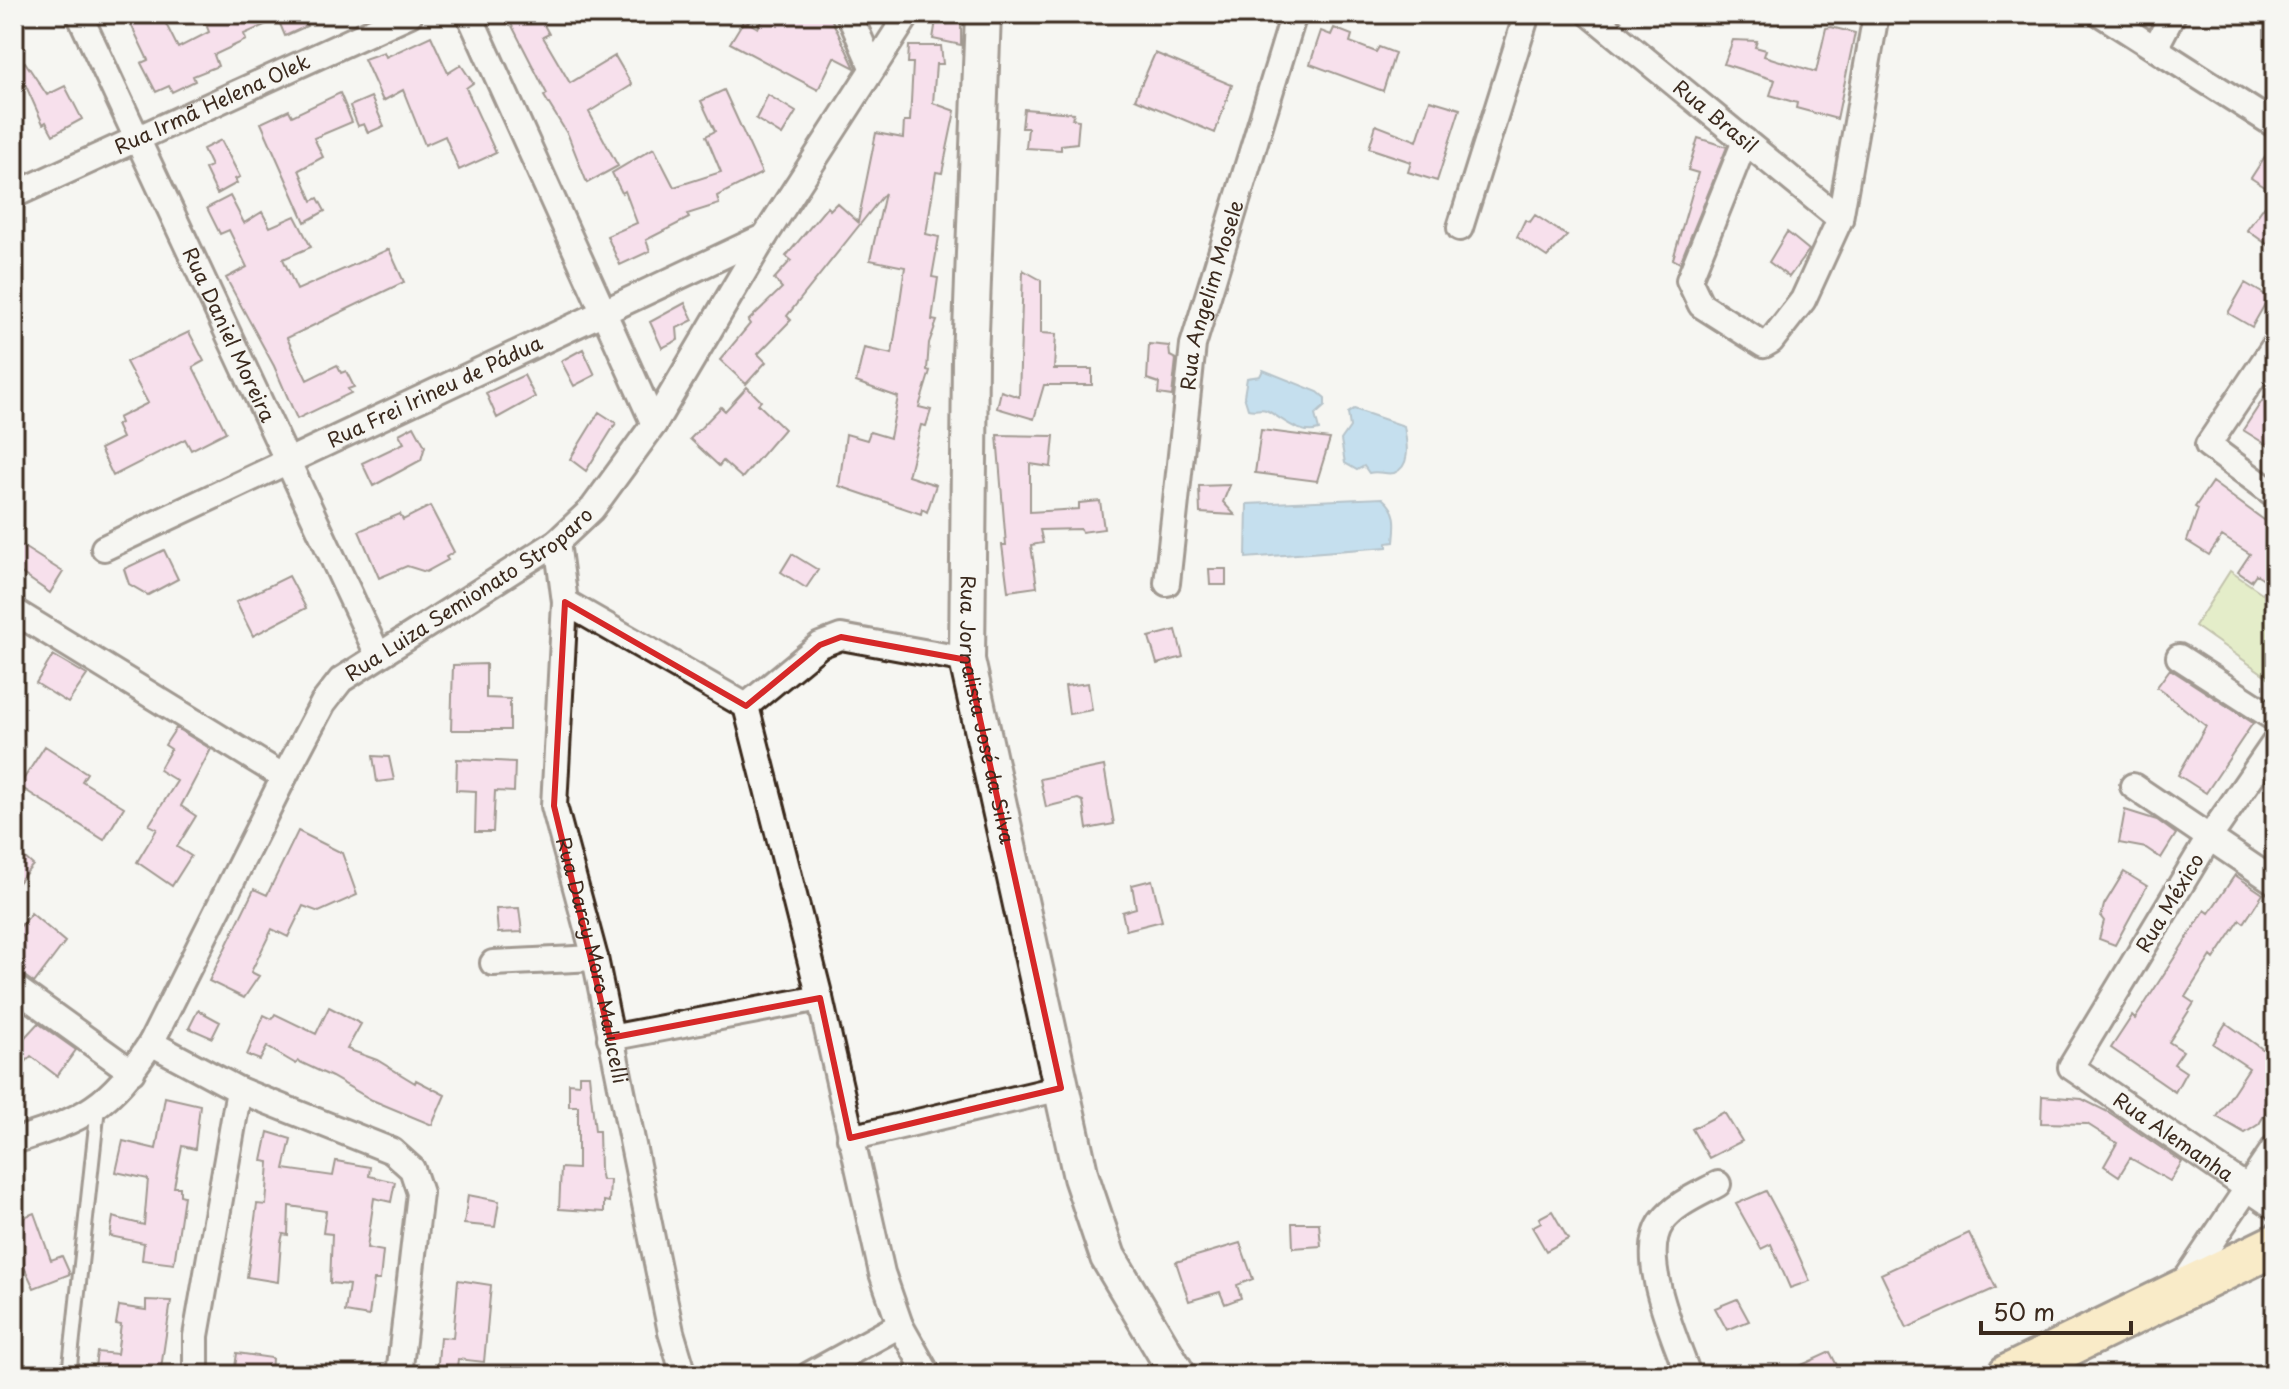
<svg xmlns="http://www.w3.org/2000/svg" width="2289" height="1389" font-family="'Playpen Sans',sans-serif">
  <rect width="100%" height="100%" fill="#f6f6f2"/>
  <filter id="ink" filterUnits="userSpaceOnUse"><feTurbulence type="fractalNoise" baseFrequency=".0125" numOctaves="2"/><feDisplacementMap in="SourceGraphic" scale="16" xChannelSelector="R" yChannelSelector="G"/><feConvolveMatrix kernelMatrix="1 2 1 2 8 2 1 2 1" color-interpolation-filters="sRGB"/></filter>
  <g filter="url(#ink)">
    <!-- green -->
    <path fill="#cfe397" stroke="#85865a" stroke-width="2" d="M2230,571L2275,602V682L2195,626Z"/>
    <!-- water -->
    <path fill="#89c4e9" stroke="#6a8698" stroke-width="2" d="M1263,370L1318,392L1325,398V406L1315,415L1319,430C1299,436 1282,418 1266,410C1261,408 1254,411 1248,409L1244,396L1247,378L1260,376Z
      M1354,409L1404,426C1406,440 1413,466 1394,473C1386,475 1378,470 1369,473L1364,466L1357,470L1345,463L1341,440L1350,427L1348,413Z
      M1382,498C1398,511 1396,523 1394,542L1387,543V547L1246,558L1247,504Z"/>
    <!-- building -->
    <path fill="#f8c5e4" stroke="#3b2a1e" stroke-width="2" d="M126,14H161L178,48L209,32L202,14H302L307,26L285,36L278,19L244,34L246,40L214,55L218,66L193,76L195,81L172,92L169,86L156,92L141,63L148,60Z
      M506,14H538L549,34L543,37L570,83L615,56L632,85L589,112L618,166L587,183L568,135L544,96L547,94Z
      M765,14H829L855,68L834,57L818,90L730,43L744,20L758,28Z
      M937,14H961V45L933,39Z
      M1831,27L1855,33L1837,119L1796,108L1797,103L1770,95L1775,80L1724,64L1733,40L1757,41L1755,47L1766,50L1764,56L1816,72L1826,28Z
      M1334,28L1352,35L1350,42L1376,52L1379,47L1395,53L1383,91L1310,64L1321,31L1331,35Z
      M431,36L448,73L461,65L473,83L466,88L496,153L459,170L445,136L425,145L403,90L383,101L364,59L384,52L386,57Z
      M909,46H941L943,64H936L933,103L955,111L942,173L936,172L926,234L939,237L932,277L938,278L932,320L937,321L929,343L927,370L930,371L919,407L931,410L926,426L921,425L908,476L936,485L927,512L922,509L921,514L839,486L846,434L867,440L870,432L890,438L898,397L856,382L864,348L892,354L897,322L905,267L870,260L885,193L787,316L791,320L758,354L766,362L746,384L720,360L750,324L748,321L782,288L774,279L791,260L786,256L827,207L830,210L837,203L858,222L876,133L903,138L904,121H910L913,63H908Z
      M1155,53L1232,85L1215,133L1135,99Z
      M25,62L47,95L65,86L82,119L53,135L46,122L43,124L17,66Z
      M724,90L762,173L717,196L719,204L687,214L689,218L646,240L650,251L620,265L607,236L637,223L625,191L622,193L612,173L654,148L674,187L721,172L706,136L715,131L701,101Z
      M340,93L352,122L314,138L323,157L299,170L312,201L318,198L325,211L305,222L261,123L289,110L292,116Z
      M768,95L796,112L782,135L756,119Z
      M371,97L384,126L368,133L364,124L358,126L350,106Z
      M1430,100L1460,109L1437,181L1408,172L1411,162L1369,148L1376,125L1417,141Z
      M1024,109L1074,113L1072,119L1079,120L1077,143L1061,145V150L1026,148L1028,128H1022Z
      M1698,138L1727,147L1680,263L1673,259L1698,173L1688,170Z
      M221,140L240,177L235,179L237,183L217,194L205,169L211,166L203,149Z
      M2275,141V250L2247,230L2274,193L2251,178Z
      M230,196L244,223L262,212L270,227L295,216L311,247L283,259L297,290L389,249L404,282L287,338L307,380L337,365L341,373L346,371L354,387L348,389L351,393L297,419L274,366L226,278L247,267L229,230L220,234L207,208Z
      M1535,215L1567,236L1547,257L1517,237L1525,220L1530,222Z
      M1787,232L1809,250L1789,277L1769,262Z
      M1023,270L1041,280V333L1056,334L1054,369H1092V385H1044L1034,419L997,408L1001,391L1019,397Z
      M2245,283L2269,297L2252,327L2228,313Z
      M685,303L693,320L677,328L678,340L662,348L650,322Z
      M189,332L204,361L193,367L226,432L191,450L185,439L113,476L100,449L122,438L116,425L120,423L118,418L148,403L126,362Z
      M1149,344L1169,346L1170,356L1176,359L1172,396L1158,394L1159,383L1147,379Z
      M583,349L595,375L574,386L561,361Z
      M524,375L535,397L497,418L486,393Z
      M2275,381V450L2243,430Z
      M747,387L761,401L758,404L784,429L742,478L723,461L719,466L690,439L721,407L725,411Z
      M599,412L616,423L586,471L570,459Z
      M414,426L425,446L421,460L373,486L362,463L404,443L399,434Z
      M1261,430L1330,439L1317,481L1255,473Z
      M997,435L1054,436L1051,467L1030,464V512L1079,509V503L1100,501L1104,529L1082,532L1081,529L1040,530L1043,543L1031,545L1037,587L1008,591L1002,545H1006Z
      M2212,482L2275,528V562L2264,579L2256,574L2251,581L2238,572L2250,554L2222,536L2209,555L2187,541L2198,509L2195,507Z
      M1230,485L1223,502L1235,515L1200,513L1199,486Z
      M430,506L454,552L446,557L448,560L426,572L407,566L379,578L359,531L400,514L403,520Z
      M14,541L63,572L50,593L14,568Z
      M164,550L178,579L148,595L129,584L124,569Z
      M792,554L818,570L806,588L781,572Z
      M1209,569H1226V585H1210Z
      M289,576L306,608L253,636L236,602Z
      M1176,630L1183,657L1157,664L1149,637Z
      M53,655L87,675L68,703L36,683Z
      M486,664V698L510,699V730H451L453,665Z
      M2170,669L2253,723L2206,793L2178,775L2206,726L2157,687Z
      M1088,683L1092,710L1069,714L1065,686Z
      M176,728L211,749L181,806L196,816L177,847L191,856L172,886L137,862L157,829L149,825L177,781L159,770L171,749L165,745Z
      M45,746L87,773L82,781L124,807L104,840L19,786Z
      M373,756L389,757L394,780L377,782Z
      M457,759L515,762L514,792L495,791L493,832H475L476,791L456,790Z
      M1104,766L1114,824L1087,829L1083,801L1078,799L1046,807L1040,779Z
      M2125,810L2157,820L2176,834L2161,858L2146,848L2119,843Z
      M298,831L342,853L357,895L319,912L303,906L288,937L272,929L251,972L259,976L244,998L209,981L254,889L267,895Z
      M14,848L33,865L14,887Z
      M2124,872L2147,886L2115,945L2099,939L2104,921L2101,917L2104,905Z
      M2235,875L2263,894L2244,923L2240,920L2214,959L2211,956L2185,997L2194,1003L2169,1042L2183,1051L2174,1064L2186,1072L2175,1092L2111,1048L2132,1016L2135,1019L2205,910L2209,913Z
      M1152,880L1162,921L1126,930L1122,912L1136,908L1132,885Z
      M519,908L522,932L498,933L496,909Z
      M31,913L65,942L34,983L14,968V934Z
      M329,1007L361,1024L347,1049L377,1060L415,1083L416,1080L445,1095L432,1125L372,1100L332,1077L298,1061L296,1064L267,1047L260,1060L247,1055L264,1015L272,1019L275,1014L316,1034Z
      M198,1010L220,1022L212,1038L189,1028Z
      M38,1023L76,1050L57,1076L31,1056L23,1065L14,1058V1049Z
      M2226,1023L2275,1058V1087L2264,1104L2269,1107L2259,1124L2245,1133L2217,1117L2249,1068L2213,1044Z
      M579,1075H589L595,1131H599L600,1170L602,1180H610L609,1202L604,1201V1212L559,1209L561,1168L578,1169V1106H569V1083L579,1084Z
      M2042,1096L2082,1099L2110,1113L2182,1162L2170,1181L2130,1158L2119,1176L2104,1166L2117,1143L2087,1124L2041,1123Z
      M165,1097L200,1105L195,1149L182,1146L174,1187H180V1195L184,1196L174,1264L142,1260L144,1243L110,1236L113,1217L144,1225L148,1179L116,1172L123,1141L156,1149Z
      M1724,1112L1742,1141L1709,1158L1692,1129Z
      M268,1132L291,1139L284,1169L333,1176L336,1161L370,1167L369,1176L395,1182L391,1202L374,1198L367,1248L383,1251L380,1280H374L369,1316L345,1312L349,1285L330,1283L332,1234L323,1233L326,1211L289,1206L288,1235L283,1234L281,1242L278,1282L247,1277L257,1204L266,1205L269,1162L262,1161Z
      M1766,1191L1790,1236L1810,1281L1790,1288L1771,1244L1761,1249L1736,1204Z
      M468,1195L499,1201L495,1227L464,1224Z
      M1552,1211L1568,1239L1546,1251L1532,1227L1541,1222L1539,1218Z
      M34,1213L51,1260L62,1256L70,1274L34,1288L14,1246V1221Z
      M1292,1223H1319L1321,1246L1293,1248Z
      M1969,1233L1996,1288L1907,1328L1881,1274Z
      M1240,1243L1253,1279L1237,1285L1241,1298L1225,1304L1220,1292L1189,1301L1176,1262Z
      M458,1280L491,1285L484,1362L458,1359L456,1375H437L440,1337L453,1338Z
      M1737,1299L1749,1321L1727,1330L1715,1308Z
      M146,1300L171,1301L160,1375H132L95,1367L97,1352L117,1354L121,1325L116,1324L119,1306L146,1310Z
      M1830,1352L1842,1375H1780Z
      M237,1353L272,1358L271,1375H234Z"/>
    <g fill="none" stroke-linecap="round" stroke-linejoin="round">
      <defs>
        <path id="service" d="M69,1375L98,1107"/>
        <g id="minor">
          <path id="s1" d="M79,14L378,655"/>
          <path d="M469,14L654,424"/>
          <path d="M849,14L872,67"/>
          <path id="s2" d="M1590,14L1840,219"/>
          <path d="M2101,14L2275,125"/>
          <path d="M2155,48L2173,14"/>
          <path d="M1745,141L1689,280L1701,305L1764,345L1771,341L1803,300L1840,219L1876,14"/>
          <path id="s3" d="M14,195L410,14"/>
          <path d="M1460,228L1527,14"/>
          <path d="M2275,345L2208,445L2275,495"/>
          <path id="s4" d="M557,542L565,602L554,806L595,958L671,1332L684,1375"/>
          <path id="s5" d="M104,548L765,236"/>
          <path id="s6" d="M1167,583L1193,345L1294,14"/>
          <path d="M565,602L746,706L820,998L882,1273L900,1325L928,1375"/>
          <path d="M14,611L284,777"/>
          <path d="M2179,657L2275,719"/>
          <path d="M746,706L820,645L841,637L967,660"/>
          <path id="s7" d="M2275,742L2209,838L2071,1067L2275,1207"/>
          <path d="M2133,786L2275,882"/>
          <path d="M493,963L595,958"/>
          <path d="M14,987L132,1072"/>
          <path d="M610,1038L820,998"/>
          <path d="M151,1043L239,1090L196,1336V1375"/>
          <path d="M239,1090L392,1151L412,1169L420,1193L399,1375"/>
          <path d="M850,1138L1061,1088"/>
          <path id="s8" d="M14,1141C85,1119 109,1107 151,1043L284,777L323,703L341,680L557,542L592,509L654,424L765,236L908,14"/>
          <path d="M2183,1284L2275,1147"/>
          <path d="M809,1375L900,1325"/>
          <path d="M1688,1375C1675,1337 1637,1257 1662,1222C1675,1204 1700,1194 1718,1184"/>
        </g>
        <g id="secondary">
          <path id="s9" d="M983,14L970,359L967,660L1081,1177L1108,1257L1178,1375"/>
        </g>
        <path id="trunk" d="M2008,1375L2275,1245"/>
      </defs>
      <!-- service casing -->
      <use href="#service" stroke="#3b2a1e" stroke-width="18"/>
      <!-- minor casing -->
      <use href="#minor" stroke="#3b2a1e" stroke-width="30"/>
      <!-- secondary casing -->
      <use href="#secondary" stroke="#3b2a1e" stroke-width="40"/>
      <!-- trunk casing -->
      <use href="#trunk" stroke="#3b2a1e" stroke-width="46"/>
      <!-- service -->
      <use href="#service" stroke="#f6f6f2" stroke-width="12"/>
      <!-- minor -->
      <use href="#minor" stroke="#f6f6f2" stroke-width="24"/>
      <!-- secondary -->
      <use href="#secondary" stroke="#f6f6f2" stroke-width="34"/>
      <!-- trunk -->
      <use href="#trunk" stroke="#fdde96" stroke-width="40"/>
    </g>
  </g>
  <!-- marked area -->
  <path d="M0 0H2289V1389H0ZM565,602L746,706L820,645L841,637L967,660L1061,1088L850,1138L820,998L610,1038L554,806Z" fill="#f6f6f2" fill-opacity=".55" fill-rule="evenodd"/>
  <path fill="none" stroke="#d62828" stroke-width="6" stroke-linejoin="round" d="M565,602L746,706L820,645L841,637L967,660L1061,1088L850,1138L820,998L610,1038L554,806Z"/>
  <g text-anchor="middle" stroke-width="7" stroke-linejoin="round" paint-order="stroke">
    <!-- street labels -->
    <g font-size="20" fill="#3b2a1e" stroke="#f6f6f2">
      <text dy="7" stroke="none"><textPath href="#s3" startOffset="218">Rua Irmã Helena Olek</textPath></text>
      <text dy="7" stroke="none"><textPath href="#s2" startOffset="162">Rua Brasil</textPath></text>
      <text dy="7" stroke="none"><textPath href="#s6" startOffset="292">Rua Angelim Mosele</textPath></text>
      <text dy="7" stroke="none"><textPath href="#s1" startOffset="354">Rua Daniel Moreira</textPath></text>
      <text dy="7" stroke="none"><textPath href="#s5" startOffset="366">Rua Frei Irineu de Pádua</textPath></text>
      <text dy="7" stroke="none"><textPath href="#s8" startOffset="738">Rua Luiza Semionato Stroparo</textPath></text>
      <text dy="7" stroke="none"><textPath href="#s9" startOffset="698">Rua Jornalista José da Silva</textPath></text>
      <text transform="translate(2170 903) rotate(-59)" y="7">Rua México</text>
      <text dy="7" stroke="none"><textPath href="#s4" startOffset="424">Rua Darcy Moro Malucelli</textPath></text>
      <text dy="7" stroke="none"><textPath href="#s7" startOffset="508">Rua Alemanha</textPath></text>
    </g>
  </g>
  <!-- margin -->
  <rect width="2289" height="1389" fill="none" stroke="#f6f6f2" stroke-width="48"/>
  <rect x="24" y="24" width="2241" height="1341" fill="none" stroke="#3b2a1e" stroke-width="3" filter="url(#ink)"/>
  <!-- scale -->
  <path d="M1981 1321v12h150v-12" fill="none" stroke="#3b2a1e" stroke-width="4"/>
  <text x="1993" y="1321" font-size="24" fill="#3b2a1e" stroke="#f6f6f2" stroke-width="6" paint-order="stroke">50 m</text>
</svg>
